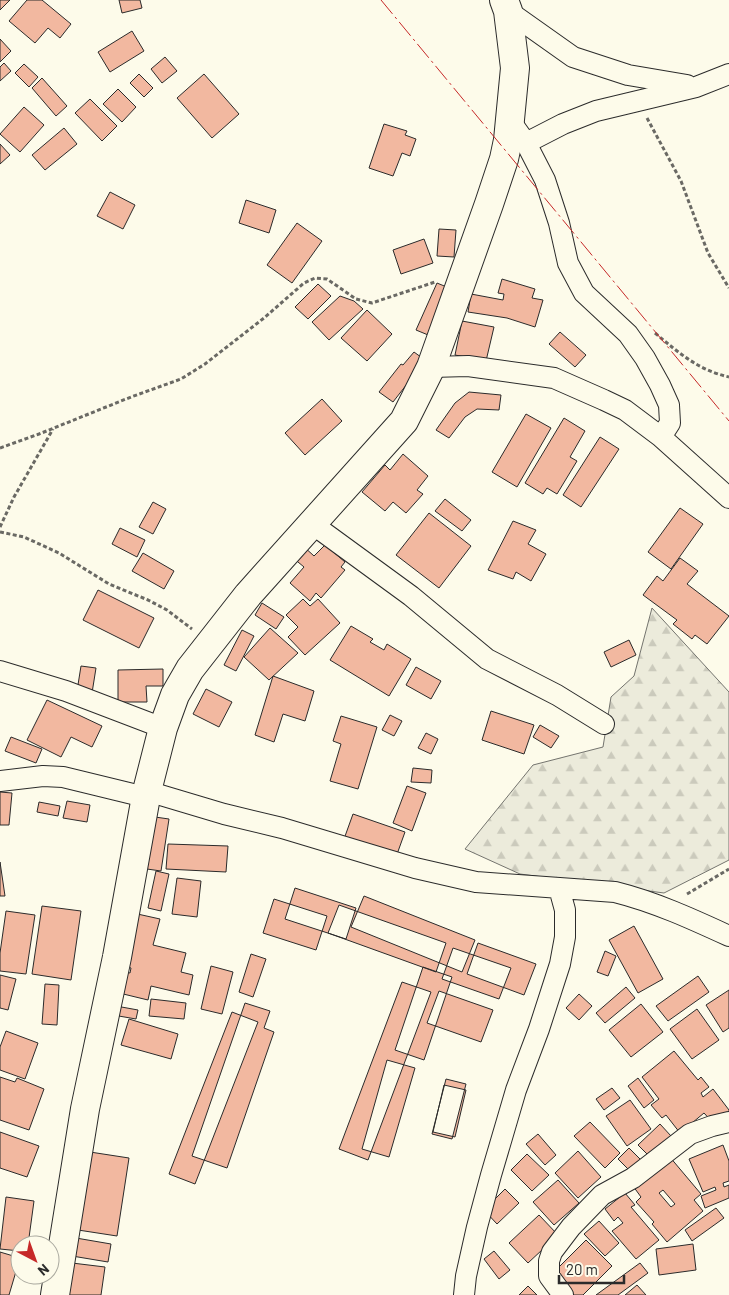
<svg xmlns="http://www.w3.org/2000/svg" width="729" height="1295" font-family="Barlow,sans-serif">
  <defs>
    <pattern id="forest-firs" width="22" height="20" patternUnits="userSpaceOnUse" patternTransform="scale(1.25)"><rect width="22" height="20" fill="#ecebdb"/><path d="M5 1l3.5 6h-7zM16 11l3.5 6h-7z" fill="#cbcabc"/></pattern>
  </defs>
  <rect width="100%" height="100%" fill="#fdfbea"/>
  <!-- forest -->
  <path fill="url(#forest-firs)" stroke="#74746e" d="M652,608L729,692V860L664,893L520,874L465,849L533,765L603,747L611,697L634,676Z"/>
  <!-- building -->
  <path fill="#f2b8a0" stroke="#2b2b2b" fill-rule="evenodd" d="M0,0H10L0,10Z
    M27,0H42L71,24L60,38L48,28L35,43L9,21Z
    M119,0H140L142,8L122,13Z
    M132,31L144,51L110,72L98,52Z
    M0,39L11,51L0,62Z
    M165,57L177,71L162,83L151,69Z
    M4,63L11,71L0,81V67Z
    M24,64L38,77L29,87L15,73Z
    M139,74L153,88L144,97L130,83Z
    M204,74L239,114L212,138L177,98Z
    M42,78L67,106L56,116L32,88Z
    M118,89L136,107L122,122L103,104Z
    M90,99L117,126L102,141L75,113Z
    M24,107L44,125L20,152L0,134Z
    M384,124L407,131L405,135L416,139L410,156L402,153L393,176L369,168Z
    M64,128L77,144L45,170L32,155Z
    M0,144L10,155L0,164Z
    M110,192L135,205L123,229L97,216Z
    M246,200L276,210L269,233L239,223Z
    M297,223L322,241L292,283L267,265Z
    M439,229L456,230L454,257L437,256Z
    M424,239L433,263L401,274L393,250Z
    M502,279L535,289L532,298L543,300L535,327L507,318L468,312L471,294L503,300L504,294L498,293Z
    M437,283L454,290L433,337L416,330Z
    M318,284L331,296L308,319L295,307Z
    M340,296L354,301L363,309L329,340L312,322Z
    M367,310L392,334L367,361L341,338Z
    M462,321L494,327L486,361L455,355Z
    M560,332L586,355L575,367L549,344Z
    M414,352L429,363L414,375L393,402L379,392L401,364L403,365Z
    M469,392L501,395L499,410L477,409L465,417L449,438L436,430L455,403Z
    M322,399L342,421L305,455L285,433Z
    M526,414L551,428L517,487L492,472Z
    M564,418L585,431L570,457L577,461L557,494L547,488L543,494L525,483Z
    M600,437L619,449L581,507L563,495Z
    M403,454L428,476L417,490L423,494L406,513L393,502L385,511L362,492L385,465L390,470Z
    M445,499L471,520L462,531L435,511Z
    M153,502L166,509L153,534L139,527Z
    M680,508L703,524L671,569L648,552Z
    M429,513L471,546L439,588L396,555Z
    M513,521L536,530L528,544L546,554L531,581L516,572L513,579L488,570Z
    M120,528L145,540L137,557L112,544Z
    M302,545L314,556L325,545L345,562L341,567L345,570L321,598L316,593L310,601L290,583L304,567L292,557Z
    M143,553L174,571L164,589L132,571Z
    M680,558L698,571L687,584L729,616L707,644L695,635L692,639L673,624L677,620L643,595L657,576L663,581Z
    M98,590L154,618L139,648L83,620Z
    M303,599L310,606L318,599L340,623L305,655L288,637L298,627L286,615Z
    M262,603L284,617L276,629L255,615Z
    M351,626L373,639L370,642L384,650L387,644L411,659L389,696L330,660Z
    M270,628L298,653L269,680L244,657Z
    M242,630L254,636L236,671L224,665Z
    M629,640L636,655L611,667L604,652Z
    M81,666L96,668L92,693L77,691Z
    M416,667L441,681L431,699L406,685Z
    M163,669V686H146L147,702H118V670Z
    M273,676L314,691L305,721L283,714L274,742L255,735Z
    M206,689L232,702L219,727L193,714Z
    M47,700L102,726L92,747L71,737L61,757L27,740Z
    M491,711L534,725L524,754L482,740Z
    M390,715L402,721L394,736L382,730Z
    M341,716L377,727L358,789L330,781L341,744L333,741Z
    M540,725L559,736L551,748L533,737Z
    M426,733L438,739L431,754L418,748Z
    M11,737L42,749L36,763L5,751Z
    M413,768L432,770L431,783L411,782Z
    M407,786L426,793L412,831L393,823Z
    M0,792L12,793L9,825H0Z
    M67,801L90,805L87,822L63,818Z
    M39,802L60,806L58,816L37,812Z
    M353,814L405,832L396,857L344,839Z
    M155,817L169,819L161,871L147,869Z
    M168,844L228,846L226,872L166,869Z
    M0,862L5,896H0Z
    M156,871L169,874L161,911L148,908Z
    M177,878L201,881L197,917L172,914Z
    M295,888L356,908L346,939L285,919Z
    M364,896L475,940L462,972L351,927Z
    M274,899L327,916L316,950L263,933Z
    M339,905L446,943L436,972L328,933Z
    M42,906L81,911L71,980L32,974Z
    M6,911L35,915L26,974L0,971V953Z
    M133,913L160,919L153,945L186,953L181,972L193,975L189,995L151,986L148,1000L115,992L121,971L130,973L131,968L125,966Z
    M634,926L663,979L638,993L609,940Z
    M478,943L536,964L524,995L467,974Z
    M453,948L511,968L499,999L442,979Z
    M605,951L616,956L608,976L597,972Z
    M251,954L266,959L253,997L239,992Z
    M211,966L233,972L222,1014L201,1009Z
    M423,967L452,977L424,1060L395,1050Z
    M0,975L16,979L8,1010L0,1008Z
    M698,976L709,992L668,1021L656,1006Z
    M402,982L431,992L368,1160L339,1149Z
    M45,984L59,985L57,1025L42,1024Z
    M626,987L635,998L605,1023L596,1013Z
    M729,990V1028L723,1032L706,1005Z
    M439,991L493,1010L481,1042L427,1023Z
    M579,994L592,1006L579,1020L566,1008Z
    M151,999L186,1003L184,1019L149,1016Z
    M245,1003L270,1011L264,1028L274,1032L227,1168L192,1156Z
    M641,1004L663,1032L631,1057L609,1030Z
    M116,1006L138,1010L136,1019L113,1015Z
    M697,1009L719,1040L692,1059L670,1029Z
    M232,1012L258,1022L195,1184L169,1174Z
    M129,1019L178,1034L171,1059L121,1045Z
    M6,1031L38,1043L25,1079L0,1070V1047Z
    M674,1051L698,1080L701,1077L709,1087L701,1093L703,1097L713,1089L729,1110V1112L714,1124L704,1113L680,1133L666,1115L662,1118L651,1105L659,1099L642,1077Z
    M387,1060L415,1068L389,1157L362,1149Z
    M0,1077L15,1082L17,1078L44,1089L29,1130L0,1120Z
    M638,1078L654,1100L644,1108L628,1086Z
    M446,1079L466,1084L452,1139L432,1134Z
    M444,1085L466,1090L455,1137L433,1132Z
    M612,1088L620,1098L604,1110L596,1099Z
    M630,1100L651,1129L627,1146L606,1116Z
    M590,1122L620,1153L605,1168L574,1136Z
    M660,1124L671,1136L650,1157L638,1145Z
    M0,1132L39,1146L27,1177L0,1168Z
    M538,1134L556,1155L545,1165L526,1144Z
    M723,1145L729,1161V1181L723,1183L724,1187L729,1185V1198L705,1208L701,1196L716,1190L715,1187L703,1192L689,1159Z
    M629,1148L641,1160L630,1171L618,1159Z
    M578,1151L601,1177L578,1198L555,1173Z
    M90,1152L129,1158L117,1236L78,1230Z
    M527,1154L549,1175L532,1191L511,1170Z
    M669,1156L701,1194L694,1200L703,1211L667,1242L652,1224L654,1222L636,1202L641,1197L633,1186ZM663,1190L675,1204L671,1207L659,1193Z
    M558,1180L579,1203L554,1225L533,1202Z
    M505,1189L519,1203L497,1224L484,1210Z
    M625,1193L635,1205L631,1207L659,1240L636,1259L612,1231L623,1223L618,1217L614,1221L605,1209Z
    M6,1197L34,1201L28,1245H20V1251L0,1249Z
    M716,1208L724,1218L692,1241L685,1230Z
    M539,1215L558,1235L528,1263L509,1243Z
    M599,1221L619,1243L605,1256L584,1234Z
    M76,1238L111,1244L108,1262L72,1256Z
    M586,1240L612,1266L583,1295H574L553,1273Z
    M693,1244L696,1270L659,1275L656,1249Z
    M494,1251L510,1270L499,1279L484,1259Z
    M0,1252L20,1258L9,1295H0Z
    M72,1263L105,1267L101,1295H68Z
    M640,1263L648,1273L618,1295H596Z
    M637,1285L646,1295H625Z
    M528,1286L537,1295H519Z"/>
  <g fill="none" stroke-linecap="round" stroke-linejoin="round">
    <defs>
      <path id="street" d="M508,11L573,57L628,75L687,85
        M509,119L526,143L545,180L559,223L568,263L584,293L628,334L645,358L660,385L669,405L670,423L661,437
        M526,143L563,124L596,111L696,87L729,74
        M431,367L468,366L554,378L604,400L625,410L661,437L729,498
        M311,523L411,596L487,659L557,695L604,724
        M0,671L66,691L163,728
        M0,781L43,776L63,777L145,797
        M147,791L224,814L282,828L415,868L476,882L615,892C655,902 692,919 729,936
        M464,1295L466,1276L477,1227L491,1175L516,1090L539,1029L560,964L565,937V910L559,888
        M563,1295L549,1276V1261L552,1252L571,1227L602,1195L633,1178L690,1134L712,1126L729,1122"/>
      <path id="secondary" d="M55,1295L85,1109L117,957L147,791L163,728L175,695L190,669L248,595L404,421L431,367L489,204L504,159L508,140L515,68L508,11L504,0"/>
    </defs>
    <!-- street casing -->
    <use href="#street" stroke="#2b2b2b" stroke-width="22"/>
    <!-- secondary casing -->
    <use href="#secondary" stroke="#2b2b2b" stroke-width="30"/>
    <!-- path -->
    <path stroke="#6a6964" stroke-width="3" stroke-dasharray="4 2.5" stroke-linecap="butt" d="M647,118L681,181L708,253L729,288
      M655,333C679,353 698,370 729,377
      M0,448L39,434L131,397L181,379L205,364L264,318L304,283L315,278L327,279L356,299L372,303L435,282
      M0,527L14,497L53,429
      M0,532L24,537L59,553L109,584L148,600L167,610L192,629
      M687,894L729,869"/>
    <!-- street -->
    <use href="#street" stroke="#fdfbea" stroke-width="20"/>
    <!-- secondary -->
    <use href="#secondary" stroke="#fdfbea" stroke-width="28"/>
    <!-- power -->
    <path stroke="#c62828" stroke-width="1" stroke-dasharray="18 4 2.5 4" stroke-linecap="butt" d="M381,0L729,421"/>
  </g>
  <!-- north arrow -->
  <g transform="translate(35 1260) rotate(139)"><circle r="24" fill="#fdfbea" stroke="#a9a89e"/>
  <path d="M0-4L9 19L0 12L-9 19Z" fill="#c62828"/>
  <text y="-8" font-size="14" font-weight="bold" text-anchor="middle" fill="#2b2b2b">N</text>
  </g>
  <!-- scale -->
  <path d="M559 1275v8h65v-8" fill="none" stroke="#2b2b2b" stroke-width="2.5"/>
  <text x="566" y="1275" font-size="15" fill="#2b2b2b" stroke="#fdfbea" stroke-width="4" paint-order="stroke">20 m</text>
</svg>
